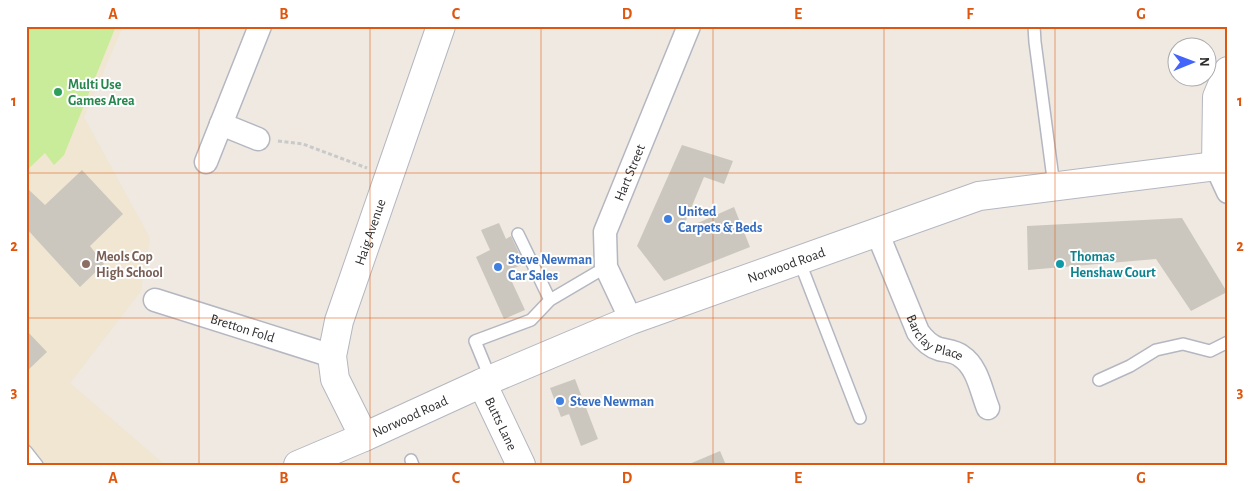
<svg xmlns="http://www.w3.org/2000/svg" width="1254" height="491" font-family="'Alegreya Sans',sans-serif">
  <rect width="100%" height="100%" fill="#efe9e1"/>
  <!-- education -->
  <path fill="#f0e6d1" d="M26,26H123L84,117L150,238L141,291L70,383L165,465H26Z"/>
  <!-- pitch -->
  <path fill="#c9ec9a" d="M26,26H116L64,155L54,165L45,153L26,171Z"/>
  <!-- building -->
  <path fill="#cbc7bf" d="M682,145L733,161L724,184L704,177L682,230L734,207L750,247L664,281L637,246Z
    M82,170L123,214L90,246L104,264L80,287L26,228V191L28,189L45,205Z
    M1182,218L1227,292L1191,311L1156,259L1028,270L1027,226Z
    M499,223L506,239L511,236L524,264L507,271L525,310L504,319L476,257L490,250L481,230Z
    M26,330L47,352L26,372Z
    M575,379L598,439L581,446L569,414L561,417L550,388Z
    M720,451L726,465H687Z"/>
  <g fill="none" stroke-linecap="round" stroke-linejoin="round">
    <defs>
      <path id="service" d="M1034,26L1035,42L1054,186
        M518,234L550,300L606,267
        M799,260L860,418
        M491,380L475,341L531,320L550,300
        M1099,380L1130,366L1156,350L1183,344L1210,351L1228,342
        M26,451L37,465
        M411,460L413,465"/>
      <g id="minor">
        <path d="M221,124L258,139"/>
        <path d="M206,162L260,26"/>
        <path d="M1216,166L1228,192"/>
        <path id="s1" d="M877,232L918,332C923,339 929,346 939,349C947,351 955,351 961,356C978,367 981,391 988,408"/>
        <path id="s2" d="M155,300L332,356"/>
        <path id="s3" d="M631,320L606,267L605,232L689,26"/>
      </g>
      <g id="tertiary">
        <path d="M1216,166L1217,97L1228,71"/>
        <path id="s4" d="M482,383L521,465"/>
        <path id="s5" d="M364,437L335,379L332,356L339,321L441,26"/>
      </g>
      <g id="secondary">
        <path id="s6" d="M298,465L364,437L482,383L631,320L979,196L1216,166L1228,163"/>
      </g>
    </defs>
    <!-- service casing -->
    <use href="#service" stroke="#b4b7c1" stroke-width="14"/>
    <!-- minor casing -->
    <use href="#minor" stroke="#b4b7c1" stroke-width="25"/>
    <!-- tertiary casing -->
    <use href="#tertiary" stroke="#b4b7c1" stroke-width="30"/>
    <!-- secondary casing -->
    <use href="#secondary" stroke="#b4b7c1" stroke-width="30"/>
    <!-- path -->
    <path stroke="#c9c9c9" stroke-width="3" stroke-dasharray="4 2.5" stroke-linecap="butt" d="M278,141L303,144L367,168"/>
    <!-- service -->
    <use href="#service" stroke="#fff" stroke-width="11"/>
    <!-- minor -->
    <use href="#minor" stroke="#fff" stroke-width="22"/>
    <!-- tertiary -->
    <use href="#tertiary" stroke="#fff" stroke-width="28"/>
    <!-- secondary -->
    <use href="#secondary" stroke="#fff" stroke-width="28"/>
  </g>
  <!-- grid -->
  <path fill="none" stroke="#df570e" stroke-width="1" stroke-opacity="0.55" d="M199,26V465M370,26V465M541,26V465M713,26V465M884,26V465M1055,26V465M26,173H1228M26,318H1228"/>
  <!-- markers -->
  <circle fill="#2e9e5b" stroke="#fff" stroke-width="2" cx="58" cy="92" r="5"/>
  <g fill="#3f7fe0" stroke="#fff" stroke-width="2">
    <circle cx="668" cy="219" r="5"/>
    <circle cx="498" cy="267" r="5"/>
    <circle cx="560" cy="401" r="5"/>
  </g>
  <circle fill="#8d6e63" stroke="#fff" stroke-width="2" cx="86" cy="264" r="5"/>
  <circle fill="#0f9aa8" stroke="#fff" stroke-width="2" cx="1060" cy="264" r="5"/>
  <g text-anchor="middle" stroke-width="4" stroke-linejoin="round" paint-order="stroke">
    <!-- leisure labels -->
    <g font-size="14" font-weight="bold" fill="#27864d" stroke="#fff" text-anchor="start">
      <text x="68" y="89">Multi Use<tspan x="68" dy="16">Games Area</tspan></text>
    </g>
    <!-- street labels -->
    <g font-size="14" fill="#2e2e2e" stroke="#fff">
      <text dy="5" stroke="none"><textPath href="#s3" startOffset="158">Hart Street</textPath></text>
      <text dy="5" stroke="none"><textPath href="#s5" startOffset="218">Haig Avenue</textPath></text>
      <text dy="5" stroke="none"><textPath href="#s6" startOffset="528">Norwood Road</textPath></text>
      <text dy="5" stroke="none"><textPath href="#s2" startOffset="92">Bretton Fold</textPath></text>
      <text dy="5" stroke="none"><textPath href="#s1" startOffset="125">Barclay Place</textPath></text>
      <text dy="5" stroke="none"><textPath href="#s6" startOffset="122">Norwood Road</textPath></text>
      <text dy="5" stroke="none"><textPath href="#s4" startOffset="45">Butts Lane</textPath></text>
    </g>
    <!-- shop labels -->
    <g font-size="14" font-weight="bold" fill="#366cbe" stroke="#fff" text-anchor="start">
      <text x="678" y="216">United<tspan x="678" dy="16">Carpets &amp; Beds</tspan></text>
      <text x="508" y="264">Steve Newman<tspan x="508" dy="16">Car Sales</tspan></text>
      <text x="570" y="406">Steve Newman</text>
    </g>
    <!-- education labels -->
    <g font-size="14" font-weight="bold" fill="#785e54" stroke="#fff" text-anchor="start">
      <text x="96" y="261">Meols Cop<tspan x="96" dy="16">High School</tspan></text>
    </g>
    <!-- culture labels -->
    <g font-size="14" font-weight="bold" fill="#0d838f" stroke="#fff" text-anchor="start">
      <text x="1070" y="261">Thomas<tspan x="1070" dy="16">Henshaw Court</tspan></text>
    </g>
  </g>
  <!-- border -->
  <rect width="1254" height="491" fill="none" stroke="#ffffff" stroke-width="55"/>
  <!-- north arrow -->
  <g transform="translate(1192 62) rotate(89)"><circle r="24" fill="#ffffff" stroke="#ababab"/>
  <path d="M0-4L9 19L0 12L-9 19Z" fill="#4264fb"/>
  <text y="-8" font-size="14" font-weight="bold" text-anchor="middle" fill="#2e2e2e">N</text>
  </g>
  <rect x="28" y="28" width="1198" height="436" fill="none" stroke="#df570e" stroke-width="2"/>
  <g font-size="16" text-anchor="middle" font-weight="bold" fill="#df570e">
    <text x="113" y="19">A</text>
    <text x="284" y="19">B</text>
    <text x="456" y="19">C</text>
    <text x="627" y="19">D</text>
    <text x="798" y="19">E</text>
    <text x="970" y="19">F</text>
    <text x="1141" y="19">G</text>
    <text x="14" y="106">1</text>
    <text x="1240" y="106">1</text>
    <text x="14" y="251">2</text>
    <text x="1240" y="251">2</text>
    <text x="14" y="397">3</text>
    <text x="1240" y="397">3</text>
    <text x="113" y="483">A</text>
    <text x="284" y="483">B</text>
    <text x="456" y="483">C</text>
    <text x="627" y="483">D</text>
    <text x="798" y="483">E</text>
    <text x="970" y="483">F</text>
    <text x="1141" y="483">G</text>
  </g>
</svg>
